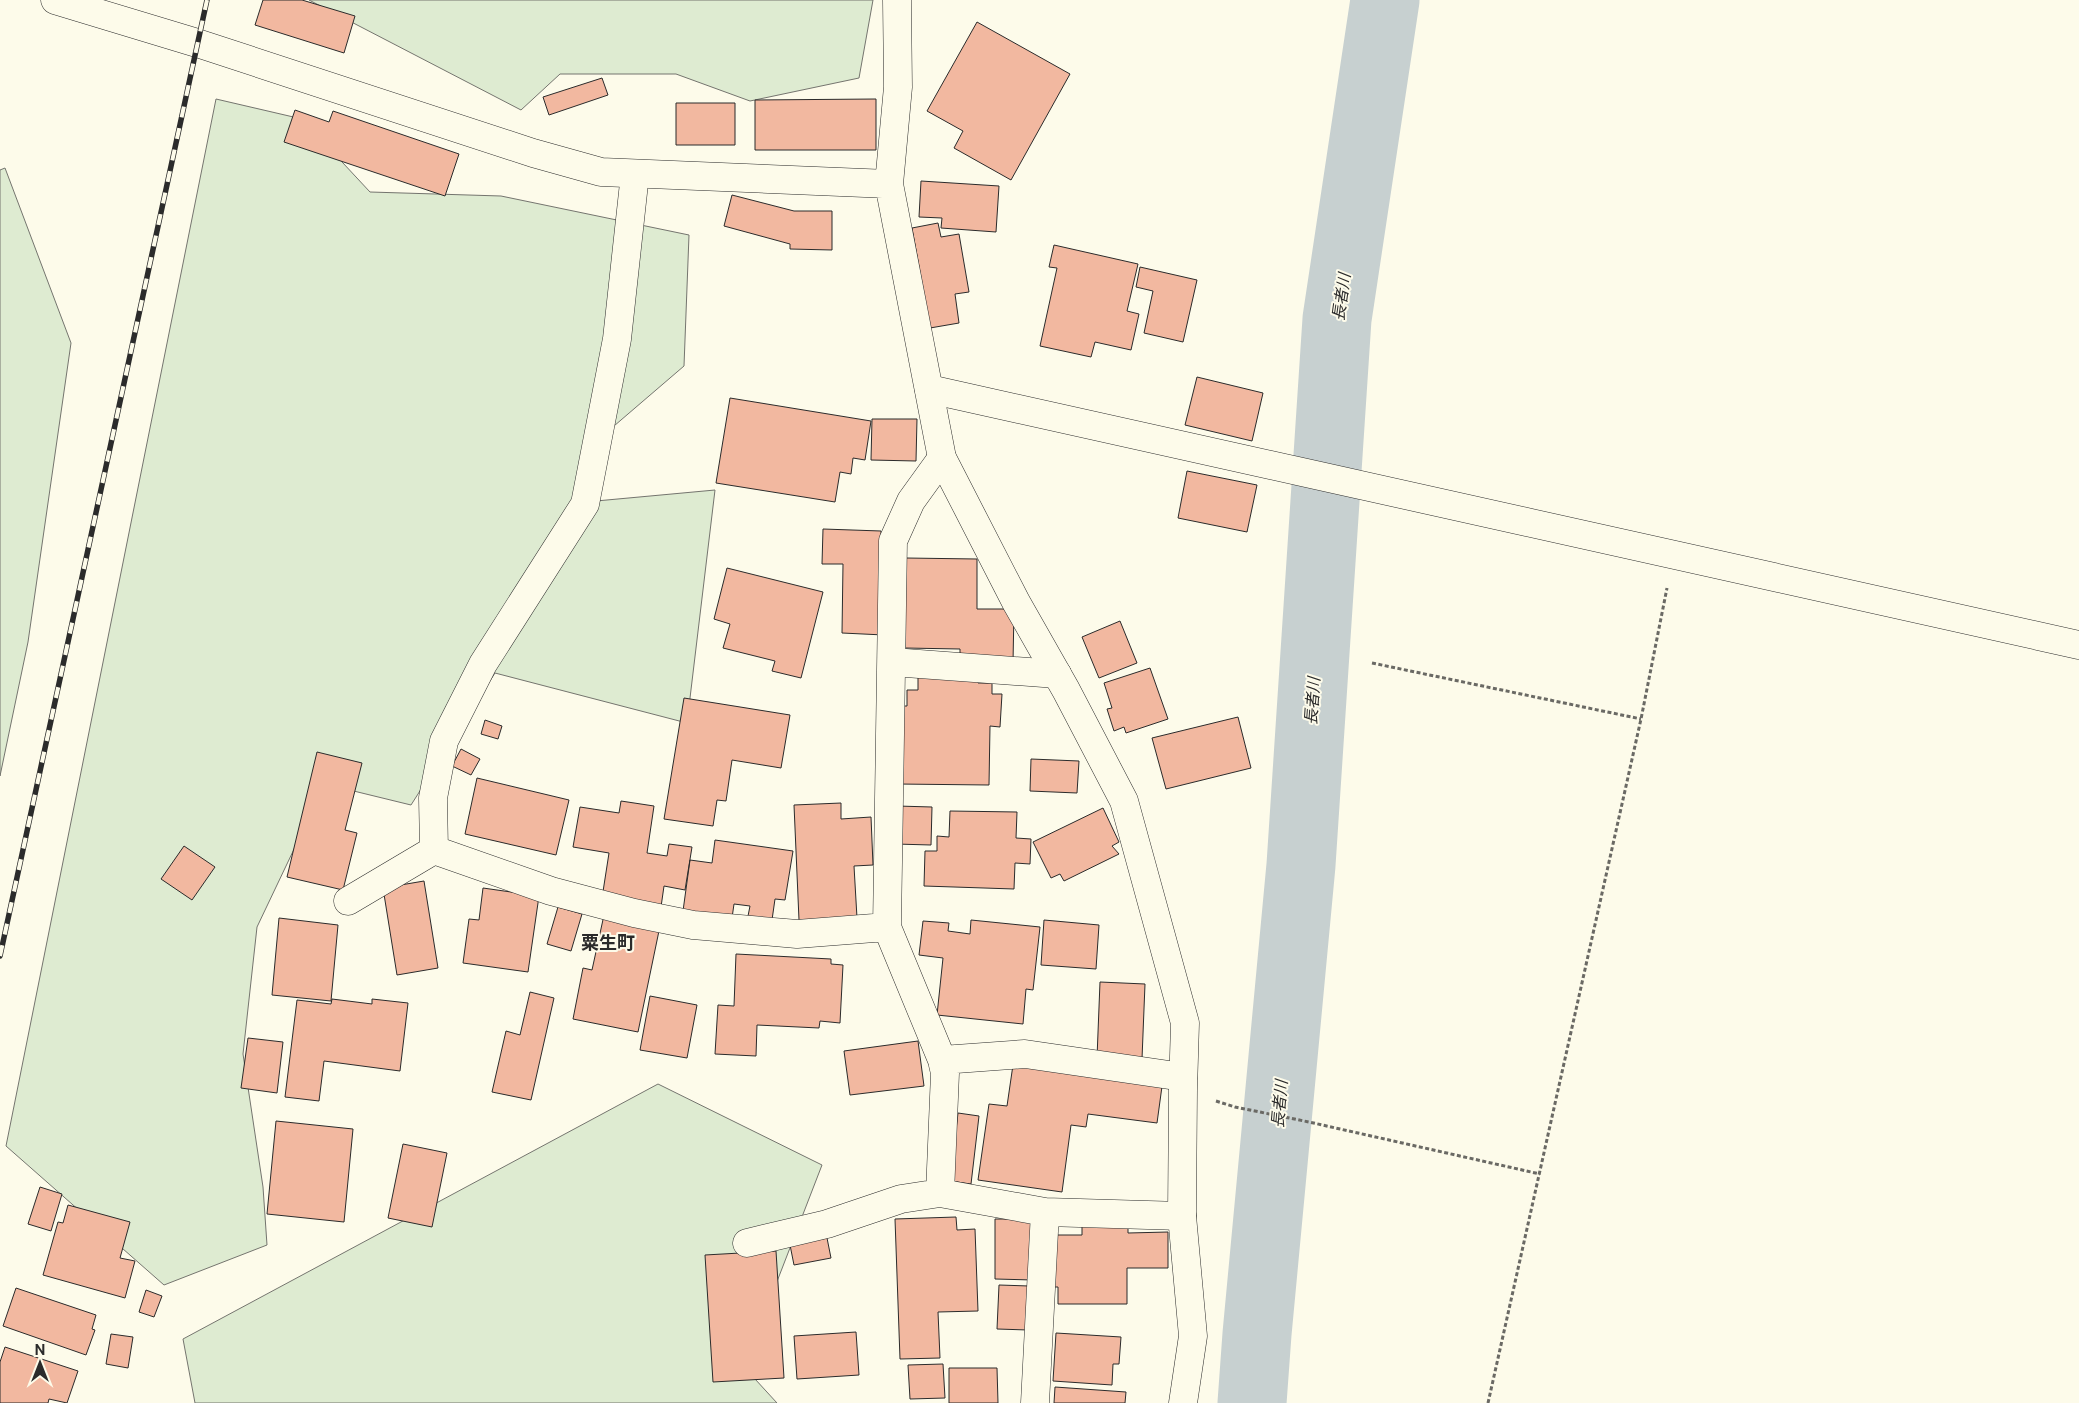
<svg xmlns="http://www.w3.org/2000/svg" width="2079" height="1403" font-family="'Public Sans','Noto Sans JP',sans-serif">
  <rect width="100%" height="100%" fill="#fdfbea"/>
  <!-- green -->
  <path fill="#deebd1" stroke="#74746e" d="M309,0H873L859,78L750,101L676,74H560L521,110Z
    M216,99L302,119L370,192L501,196L689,235L684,366L600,438L596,501L715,490L687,723L495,673L411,805L325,784L257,927L243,1054L263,1187L267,1245L164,1285L6,1146Z
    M5,168L71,343L28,642L0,776V170Z
    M658,1084L822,1165L744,1367L777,1403H195L183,1339Z"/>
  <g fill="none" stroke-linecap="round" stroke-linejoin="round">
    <!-- river -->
    <path stroke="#c7d0d0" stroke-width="69" d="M1252,1403L1257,1334L1301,865L1337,319L1385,0"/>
  </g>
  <!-- building -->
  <path fill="#f2b8a0" stroke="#2b2b2b" d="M263,0H302L355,16L344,53L255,25Z
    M977,22L1070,74L1011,180L954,148L963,131L927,111Z
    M602,78L608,95L549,115L543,97Z
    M876,99V150H755V100Z
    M676,103H735V145H676Z
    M295,110L329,122L333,111L459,154L445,196L284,142Z
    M921,181L999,186L996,232L941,228L942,218L919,217Z
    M732,195L794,211H832V250L790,249V244L724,226Z
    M938,223L941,237L959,234L969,292L955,294L959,323L930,328L912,228Z
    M1054,245L1138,264L1127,311L1139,314L1131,350L1095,342L1091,357L1040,346L1057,268L1049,267Z
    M1140,267L1197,280L1183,342L1144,333L1153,291L1136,287Z
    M1197,377L1263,393L1252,441L1185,425Z
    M730,398L871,421L865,460L853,458L851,474L840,472L835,502L716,483Z
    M872,419H917L916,461L871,460Z
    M1187,471L1257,485L1247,532L1178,518Z
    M823,529L881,531L884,635L842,633L843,564H822Z
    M906,558L977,559V609H1014L1013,663H960V649L905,648Z
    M727,568L823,592L801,678L772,671L775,661L723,648L730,624L714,619Z
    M1120,621L1137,663L1099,678L1082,637Z
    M1150,668L1168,719L1126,733L1124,727L1114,731L1107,709L1112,708L1104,683Z
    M918,676L978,677V683H992V694H1002L1000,727L990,726L989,785L897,784L899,706H907V690H918Z
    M684,698L790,715L781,768L732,760L726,801L717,800L713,826L664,819Z
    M1238,717L1251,768L1166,789L1152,738Z
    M485,720L502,726L498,739L481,734Z
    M461,749L480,759L471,775L452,766Z
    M317,752L362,763L345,830L357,833L343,890L287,877Z
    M1031,759L1079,761L1077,793L1030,791Z
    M477,778L569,800L556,855L465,834Z
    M621,801L654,806L647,853L667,856L669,844L692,847L685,890L664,886L661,907L602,898L609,853L573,847L580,807L619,813Z
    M841,803V819L871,817L873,865L854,866L857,918L799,920L794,805Z
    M897,806L932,807L931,845L895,844Z
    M1103,808L1119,842L1112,846L1119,854L1064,881L1060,874L1051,878L1033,842Z
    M950,811L1017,812L1016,838L1031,839L1030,864L1015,863L1014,889L924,886L925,851H937V836L949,837Z
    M715,840L793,851L785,900L775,899L772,920L748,916L750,906L734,904L732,918L683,911L690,860L712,863Z
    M184,846L215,867L192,900L161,879Z
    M424,881L438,968L397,975L383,888Z
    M483,888L539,896L528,972L463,963L469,919L479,920Z
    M558,907L582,914L571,951L547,944Z
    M604,915L660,926L638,1032L573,1019L583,968L592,970Z
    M279,918L338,925L331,1001L272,995Z
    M971,920L1040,927L1033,990L1026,989L1023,1024L937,1015L943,958L919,955L923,921L949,923L948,931L970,934Z
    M1044,920L1099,925L1096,969L1041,965Z
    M736,954L831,959V964L843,965L840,1023L820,1021L819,1028L757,1025L756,1056L715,1054L718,1005L734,1006Z
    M1100,982L1145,984L1142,1059L1097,1058Z
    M530,992L554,998L531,1100L492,1092L506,1031L520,1035Z
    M650,996L697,1005L687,1058L640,1050Z
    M332,999L372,1004V999L408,1003L400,1071L324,1061L319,1101L285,1097L297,1000L331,1004Z
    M248,1038L283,1042L277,1093L241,1088Z
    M918,1041L924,1086L850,1095L844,1051Z
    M1014,1058L1163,1079L1157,1123L1088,1114L1086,1127L1071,1125L1062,1192L978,1180L989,1104L1007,1106Z
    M958,1113L979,1116L971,1184L950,1181Z
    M276,1121L353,1129L344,1222L267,1214Z
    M403,1144L447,1153L432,1227L388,1218Z
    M40,1187L62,1194L51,1231L28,1224Z
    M68,1205L130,1222L120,1258L135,1261L125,1298L43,1275L58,1222L63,1223Z
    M956,1217L957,1230L975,1229L978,1311L938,1312L940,1358L900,1359L895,1219Z
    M995,1219H1033V1280L995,1279Z
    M1128,1224V1233L1168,1232V1268H1127V1304H1058V1287H1051V1235H1082V1225Z
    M827,1238L831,1258L794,1265L790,1245Z
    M776,1251L784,1378L713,1382L705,1255Z
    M999,1285L1029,1286L1028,1330L997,1329Z
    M16,1288L96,1315L92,1329L95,1330L86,1355L3,1326Z
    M146,1290L162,1296L154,1317L139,1312Z
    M856,1332L859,1375L797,1379L794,1336Z
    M1056,1333L1121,1337L1119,1364H1113L1112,1385L1053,1381Z
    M111,1334L133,1337L128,1368L106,1364Z
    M5,1347L78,1371L67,1403L49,1399L48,1403H0V1362Z
    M943,1364L945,1398L910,1399L908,1365Z
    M949,1368H997L998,1403H949Z
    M1055,1387L1126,1392L1125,1403H1054Z"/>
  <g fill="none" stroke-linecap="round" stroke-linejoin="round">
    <defs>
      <path id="minor" d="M929,389L2079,645
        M892,662L1057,674
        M434,850L433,798L444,741L483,664L585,504L617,339L635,174
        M348,901L434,850L551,891L634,913L693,925L797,934L887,927
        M942,1060L1025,1054L1183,1077
        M940,1193L945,1073L942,1060L887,927L893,541L911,501L942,458
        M747,1243L827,1224L901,1199L940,1193L1045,1212L1182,1216
        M1035,1403L1045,1212"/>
      <path id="tertiary" d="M55,0L197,43L533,153L601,172L889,184
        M897,0L898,87L889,184L942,458L1016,602L1066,690L1124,801L1185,1023L1183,1090L1182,1216L1193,1336L1183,1403"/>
    </defs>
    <!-- minor casing -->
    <use href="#minor" stroke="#2b2b2b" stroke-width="29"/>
    <!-- tertiary casing -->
    <use href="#tertiary" stroke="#2b2b2b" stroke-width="29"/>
    <!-- path -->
    <path stroke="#6a6964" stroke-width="3" stroke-dasharray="4 2.5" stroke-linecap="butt" d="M1372,663L1641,719
      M1216,1101L1235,1107L1309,1122L1540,1174
      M1488,1403L1641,719L1667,588"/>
    <!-- minor -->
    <use href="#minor" stroke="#fdfbea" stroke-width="28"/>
    <!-- tertiary -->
    <use href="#tertiary" stroke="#fdfbea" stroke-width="28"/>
    <defs>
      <path id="rail" d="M0,956L207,0"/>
    </defs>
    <!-- rail casing -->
    <use href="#rail" stroke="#2b2b2b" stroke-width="5.5"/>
    <!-- rail -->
    <use href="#rail" stroke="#fdfbea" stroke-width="4" stroke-dasharray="11" stroke-linecap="butt"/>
  </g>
  <g text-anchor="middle" stroke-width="4" stroke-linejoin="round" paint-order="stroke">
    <!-- water labels -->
    <g font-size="16" font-style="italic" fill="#2b2b2b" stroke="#fdfbea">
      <text transform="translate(1341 297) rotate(-82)" y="6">長者川</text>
      <text transform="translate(1312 701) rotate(-86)" y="6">長者川</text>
      <text transform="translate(1279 1104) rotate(-85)" y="6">長者川</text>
    </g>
    <!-- quarter labels -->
    <g font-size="18" font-weight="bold" fill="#2b2b2b" stroke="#fdfbea">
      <text x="608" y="949">粟生町</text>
    </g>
  </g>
  <!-- north arrow -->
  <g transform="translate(40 1363)" stroke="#fdfbea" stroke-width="4" paint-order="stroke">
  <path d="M0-4L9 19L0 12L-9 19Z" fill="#2b2b2b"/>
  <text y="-8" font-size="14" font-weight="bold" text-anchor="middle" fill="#2b2b2b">N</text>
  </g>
</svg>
